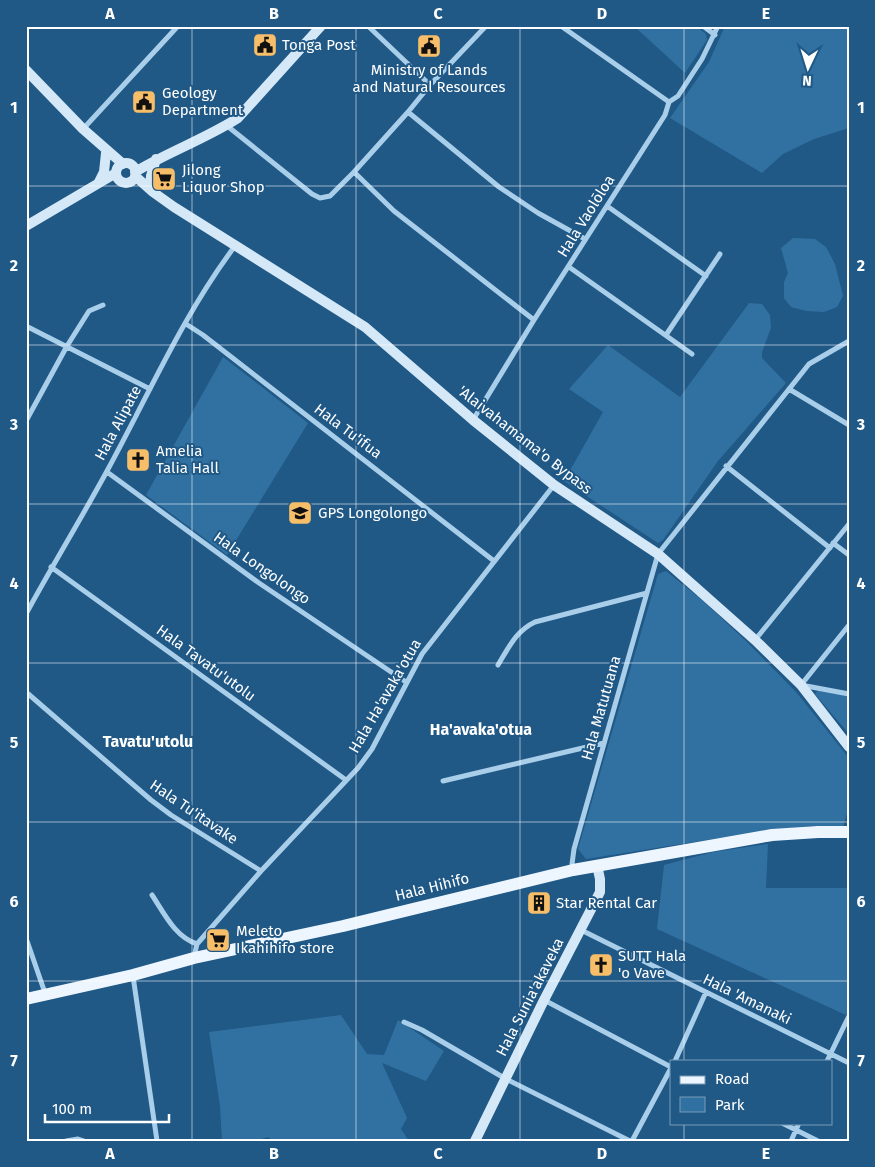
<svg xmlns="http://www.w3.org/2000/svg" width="875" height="1167" font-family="'Fira Sans',sans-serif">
  <rect width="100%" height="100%" fill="#205886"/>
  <!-- green -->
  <path fill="#3171a2" d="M634,26H696L706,34L707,40L685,73Z
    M725,26H849V128L814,139L783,154L762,173L670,118L709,62Z
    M793,238L815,239L826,247L835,264L843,296L837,307L824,312L806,311L791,307L784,298V282L788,273L781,248Z
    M749,303L762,304L770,315L771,328L762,352V358L786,383L718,461L663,540L658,543L564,481L603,412L569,389L608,345L680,397Z
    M223,357L308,423L227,555L146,495Z
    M666,571L702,600L746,641L796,692L849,758V807L843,827L810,826L770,830L586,859L578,849L658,574Z
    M818,690L849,696V734L815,694Z
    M768,844L766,888H849V1009L846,1015L657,929L664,865L713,852Z
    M341,1015L367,1054L384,1055L398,1020L444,1051L426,1081L382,1063L407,1118L401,1129L409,1141H273L268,1137L255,1141H222L220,1106L209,1032Z"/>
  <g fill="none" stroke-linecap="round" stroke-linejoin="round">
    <!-- street -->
    <path stroke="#a9ceea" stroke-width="5" d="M368,26L430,85
      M486,26L430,85L408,112L499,187L538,213L585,239
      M561,26L669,102
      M703,26L715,35
      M408,112L354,172L394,211L534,320
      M226,125L312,194L320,198L330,196L354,172
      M83,129L178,26
      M607,206L706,276
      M569,267L692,354
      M186,324L203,335L494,561
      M26,326L150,389
      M666,335L720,254
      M789,389L849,425
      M473,420L534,320L665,115L669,102L678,96L702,59L718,26
      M26,421L67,346L89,311L103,305
      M726,466L830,548
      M107,472L259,583L406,682
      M833,543L849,555
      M51,567L346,780
      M26,614C52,566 81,519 107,471C148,396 183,315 235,246
      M849,625L801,685L849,694
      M755,640L849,524
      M498,665C509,647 516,631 535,622L647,593
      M26,692L151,800L171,815L261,871
      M443,781L604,743
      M573,870L572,864L574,849L658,554L809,364L849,341
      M152,895C164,913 175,937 197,944
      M581,930L849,1063
      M26,938L45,993
      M194,957L197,944L261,871L358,768L372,749L422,654L554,485
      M133,976L157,1141
      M544,1000L671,1067
      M404,1022L422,1030L506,1079L630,1141
      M675,1061L706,992
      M827,1061L849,1016
      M782,1123L818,1141
      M66,1141L78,1139L84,1141
      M632,1141L671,1068
      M791,1141L799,1123"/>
    <!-- secondary -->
    <path stroke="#d4e8f7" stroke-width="10" d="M26,70L83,129L123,164
      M116 173a10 10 0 1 1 20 0a10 10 0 1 1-20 0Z
      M135,172C168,152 205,139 238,118L321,26
      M135,176L153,192L174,207L365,327L473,420L554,485L658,554L755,640L801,685L849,747
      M99,182L104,172L106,153
      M150,189L151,176L156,159
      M26,226L116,173
      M475,1141L544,1000L600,892V879L597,865"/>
    <!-- primary -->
    <path stroke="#edf6fe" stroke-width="12" d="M26,999L133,975L194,958L343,926L573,870L772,835L818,832H849"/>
  </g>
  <!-- grid -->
  <path fill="none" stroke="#fff" stroke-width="1" stroke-opacity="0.55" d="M192,26V1141M356,26V1141M520,26V1141M684,26V1061M26,186H849M26,345H849M26,504H849M26,663H849M26,822H849M26,981H849M684,1123V1141"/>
  <!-- icons -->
  <defs>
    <symbol id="civic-square" viewBox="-11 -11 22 22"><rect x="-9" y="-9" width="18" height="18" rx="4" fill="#f7be6a" stroke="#205886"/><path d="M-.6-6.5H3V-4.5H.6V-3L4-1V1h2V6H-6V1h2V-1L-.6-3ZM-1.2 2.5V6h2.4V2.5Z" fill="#111"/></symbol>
    <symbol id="supermarket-square" viewBox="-11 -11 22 22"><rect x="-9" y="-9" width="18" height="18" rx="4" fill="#f7be6a" stroke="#205886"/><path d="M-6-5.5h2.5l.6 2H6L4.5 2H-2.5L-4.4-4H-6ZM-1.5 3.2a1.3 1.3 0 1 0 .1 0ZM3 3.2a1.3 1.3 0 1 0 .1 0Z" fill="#111"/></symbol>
    <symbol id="church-square" viewBox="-11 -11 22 22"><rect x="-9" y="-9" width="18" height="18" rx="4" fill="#f7be6a" stroke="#205886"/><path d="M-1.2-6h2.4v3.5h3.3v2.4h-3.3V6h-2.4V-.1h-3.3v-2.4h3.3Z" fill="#111"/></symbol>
    <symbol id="school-square" viewBox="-11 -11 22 22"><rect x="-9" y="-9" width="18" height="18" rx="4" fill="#f7be6a" stroke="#205886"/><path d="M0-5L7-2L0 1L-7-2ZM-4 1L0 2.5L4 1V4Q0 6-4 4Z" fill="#111"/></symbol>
    <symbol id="building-square" viewBox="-11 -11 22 22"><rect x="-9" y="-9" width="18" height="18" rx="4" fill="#f7be6a" stroke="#205886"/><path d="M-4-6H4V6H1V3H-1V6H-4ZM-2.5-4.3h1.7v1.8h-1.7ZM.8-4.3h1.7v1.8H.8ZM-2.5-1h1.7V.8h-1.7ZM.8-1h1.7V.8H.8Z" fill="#111"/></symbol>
  </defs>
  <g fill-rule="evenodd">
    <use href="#civic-square" x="251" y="31" width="28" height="28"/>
    <use href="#civic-square" x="415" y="32" width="28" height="28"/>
    <use href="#civic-square" x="130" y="88" width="28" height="28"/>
    <use href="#supermarket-square" x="150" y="165" width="28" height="28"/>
    <use href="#church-square" x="124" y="446" width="28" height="28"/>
    <use href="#school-square" x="286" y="499" width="28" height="28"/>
    <use href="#building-square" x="525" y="889" width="28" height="28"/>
    <use href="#supermarket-square" x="204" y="926" width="28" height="28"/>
    <use href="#church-square" x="587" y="951" width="28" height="28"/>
  </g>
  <g text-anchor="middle" stroke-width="4" stroke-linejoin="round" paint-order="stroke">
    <!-- poi labels -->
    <g font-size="15" fill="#fff" stroke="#205886" text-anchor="start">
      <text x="282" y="50">Tonga Post</text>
      <text x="429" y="75" text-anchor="middle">Ministry of Lands<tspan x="429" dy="17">and Natural Resources</tspan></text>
      <text x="162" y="98">Geology<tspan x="162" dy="17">Department</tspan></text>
      <text x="182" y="175">Jilong<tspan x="182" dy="17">Liquor Shop</tspan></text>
      <text x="156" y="456">Amelia<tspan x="156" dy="17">Talia Hall</tspan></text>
      <text x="318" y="518">GPS Longolongo</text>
      <text x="556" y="908">Star Rental Car</text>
      <text x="236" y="936">Meleto<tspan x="236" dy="17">Ikahihifo store</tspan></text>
      <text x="618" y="961">SUTT Hala<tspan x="618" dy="17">'o Vave</tspan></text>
    </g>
    <!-- street labels -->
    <g font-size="15" fill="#fff" stroke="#205886">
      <text transform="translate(586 216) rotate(-58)" y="5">Hala Vaolōloa</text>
      <text transform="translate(118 423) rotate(-62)" y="5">Hala Alipate</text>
      <text transform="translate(348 431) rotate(37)" y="5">Hala Tu'ifua</text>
      <text transform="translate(525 440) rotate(38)" y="5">'Alaivahamama'o Bypass</text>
      <text transform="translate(262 568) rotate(35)" y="5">Hala Longolongo</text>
      <text transform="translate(206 663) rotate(36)" y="5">Hala Tavatu'utolu</text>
      <text transform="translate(385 696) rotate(-60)" y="5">Hala Ha'avaka'otua</text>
      <text transform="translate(601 708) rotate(-74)" y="5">Hala Matutuana</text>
      <text transform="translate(194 812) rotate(34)" y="5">Hala Tu'itavake</text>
      <text transform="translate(432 887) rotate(-14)" y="5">Hala Hihifo</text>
      <text transform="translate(530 997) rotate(-63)" y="5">Hala Sunia'akaveka</text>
      <text transform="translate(747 999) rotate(26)" y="5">Hala 'Amanaki</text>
    </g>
    <!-- neighbourhood labels -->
    <g font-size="16" font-weight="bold" fill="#fff" stroke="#205886">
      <text x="481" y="735">Ha'avaka'otua</text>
      <text x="148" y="747">Tavatu'utolu</text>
    </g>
  </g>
  <!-- border -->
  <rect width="875" height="1167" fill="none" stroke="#205886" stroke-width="55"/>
  <!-- legend -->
  <rect x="670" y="1060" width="162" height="65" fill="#205886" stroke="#799bb6"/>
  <rect x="680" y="1076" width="25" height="8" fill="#edf6fe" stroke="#799bb6"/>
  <text x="715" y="1084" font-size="15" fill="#ffffff">Road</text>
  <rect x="680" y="1097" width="25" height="15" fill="#3171a2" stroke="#799bb6"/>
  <text x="715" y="1110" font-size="15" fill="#ffffff">Park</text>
  <!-- north arrow -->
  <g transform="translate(808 68) rotate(184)" stroke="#205886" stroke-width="4" paint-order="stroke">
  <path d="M0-4L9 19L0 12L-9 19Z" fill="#ffffff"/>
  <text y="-8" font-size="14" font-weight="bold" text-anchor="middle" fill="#ffffff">N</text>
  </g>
  <!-- scale -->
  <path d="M45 1114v8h124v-8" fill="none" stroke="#ffffff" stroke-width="2.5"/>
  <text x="52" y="1114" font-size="15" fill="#ffffff" stroke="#205886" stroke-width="4" paint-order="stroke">100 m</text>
  <rect x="28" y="28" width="820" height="1112" fill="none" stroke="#fff" stroke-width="2"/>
  <g font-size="16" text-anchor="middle" font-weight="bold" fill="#fff">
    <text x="110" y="19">A</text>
    <text x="274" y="19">B</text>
    <text x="438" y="19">C</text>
    <text x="602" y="19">D</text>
    <text x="766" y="19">E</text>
    <text x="14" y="113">1</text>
    <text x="861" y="113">1</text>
    <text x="14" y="271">2</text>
    <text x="861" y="271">2</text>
    <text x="14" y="430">3</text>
    <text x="861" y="430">3</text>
    <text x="14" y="589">4</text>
    <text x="861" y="589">4</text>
    <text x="14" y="748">5</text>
    <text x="861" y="748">5</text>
    <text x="14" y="907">6</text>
    <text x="861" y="907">6</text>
    <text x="14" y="1066">7</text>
    <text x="861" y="1066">7</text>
    <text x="110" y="1159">A</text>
    <text x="274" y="1159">B</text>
    <text x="438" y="1159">C</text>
    <text x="602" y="1159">D</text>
    <text x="766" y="1159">E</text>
  </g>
</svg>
